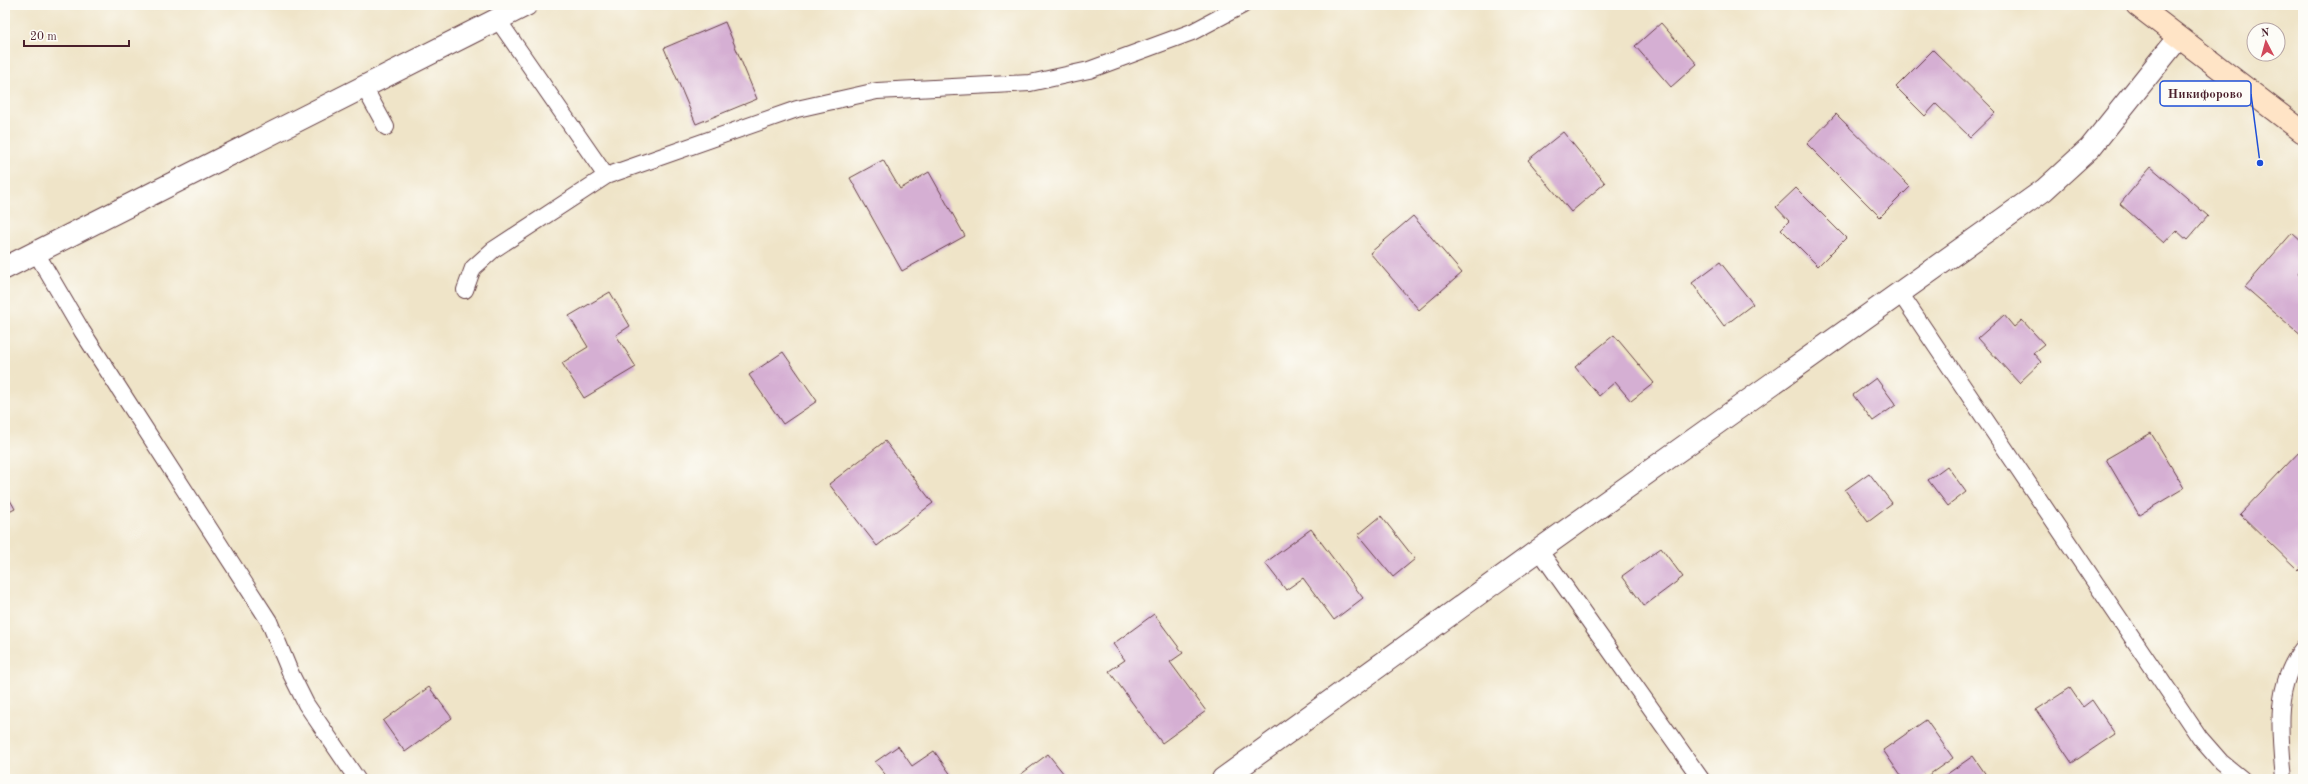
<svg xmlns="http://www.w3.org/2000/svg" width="2308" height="784" font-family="'Old Standard TT',serif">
  <rect width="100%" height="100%" fill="#fdfcf7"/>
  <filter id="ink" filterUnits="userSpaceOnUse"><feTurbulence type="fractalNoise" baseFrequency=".025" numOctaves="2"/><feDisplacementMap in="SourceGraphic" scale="8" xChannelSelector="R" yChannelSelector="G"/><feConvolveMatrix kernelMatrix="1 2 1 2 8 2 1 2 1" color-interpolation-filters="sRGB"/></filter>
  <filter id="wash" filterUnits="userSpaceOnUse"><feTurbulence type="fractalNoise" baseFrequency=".012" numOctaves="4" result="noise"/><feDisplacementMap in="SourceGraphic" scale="16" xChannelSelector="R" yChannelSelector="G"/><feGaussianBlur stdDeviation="0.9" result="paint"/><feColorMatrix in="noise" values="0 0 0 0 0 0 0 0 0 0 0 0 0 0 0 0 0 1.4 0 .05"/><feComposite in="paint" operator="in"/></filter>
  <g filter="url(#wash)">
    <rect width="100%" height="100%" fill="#efe4c8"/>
    <g id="blocks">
      <!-- building -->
      <path fill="#d5afd3" d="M725,22L757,99L696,124L664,48Z
        M1661,23L1697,64L1671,87L1635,46Z
        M1933,50L1996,112L1970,137L1936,104L1925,116L1896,87Z
        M1836,114L1910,187L1880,217L1807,144Z
        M1563,132L1605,183L1571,212L1528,160Z
        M883,160L900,189L929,172L965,236L902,271L850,178Z
        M2151,167L2208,216L2187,240L2176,230L2164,243L2120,204Z
        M1796,188L1846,238L1818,266L1781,229L1789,221L1776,207Z
        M1413,216L1462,273L1419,310L1370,253Z
        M2292,233L2303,243V267L2298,273L2303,277V337L2245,287Z
        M1720,262L1753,304L1724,326L1692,283Z
        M610,292L630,326L616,335L636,367L584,398L562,363L588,347L569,316Z
        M2004,315L2014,327L2022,320L2044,344L2033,353L2041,362L2019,383L1978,338Z
        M1614,335L1654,383L1631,401L1615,382L1599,396L1575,367Z
        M783,352L817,401L783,424L749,375Z
        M1876,378L1896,405L1873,421L1853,395Z
        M2151,433L2184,488L2139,515L2106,459Z
        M885,441L933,503L877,546L829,484Z
        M2303,448V565L2298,570L2240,514Z
        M1947,466L1966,492L1948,506L1928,480Z
        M1869,473L1892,503L1868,521L1845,490Z
        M5,491L15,509L5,514Z
        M1381,516L1415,559L1393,577L1358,535Z
        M1311,529L1363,598L1334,620L1303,578L1286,590L1265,563Z
        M1661,548L1683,577L1644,606L1622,576Z
        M1154,614L1183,653L1170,662L1206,711L1162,743L1109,671L1125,660L1113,644Z
        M429,687L452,718L405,752L383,721Z
        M2070,688L2083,707L2092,700L2115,734L2072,763L2036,710Z
        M1926,720L1953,758L1923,779H1903L1883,750Z
        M898,746L912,766L934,751L954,779H889L875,762Z
        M1048,754L1068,779H1017L1016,778Z
        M1973,756L1989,779H1940Z"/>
    </g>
  </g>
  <g filter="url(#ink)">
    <use href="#blocks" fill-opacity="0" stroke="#633d43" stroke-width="1"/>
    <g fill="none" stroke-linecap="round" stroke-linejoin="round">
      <defs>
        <path id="lane" d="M498,20L606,176
          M364,87L386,127
          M35,251L82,331L269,621L290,672L306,704L357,779
          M465,290L473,268L493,250L606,176L797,109L877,91L1030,83L1089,70L1192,32L1243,5
          M1900,293L2200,738L2221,762L2242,779
          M1539,550L1701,779
          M2284,779C2280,735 2273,686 2303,648"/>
        <path id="street" d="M5,268L526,5
          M1223,779L1539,550L2044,190L2090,148L2178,38"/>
        <path id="secondary" d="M2137,5L2303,132"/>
      </defs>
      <!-- lane casing -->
      <use href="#lane" stroke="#633d43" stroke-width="18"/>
      <!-- street casing -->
      <use href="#street" stroke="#633d43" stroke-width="24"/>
      <!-- secondary casing -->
      <use href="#secondary" stroke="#633d43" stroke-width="24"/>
      <!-- lane -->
      <use href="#lane" stroke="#fff" stroke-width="16"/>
      <!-- street -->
      <use href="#street" stroke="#fff" stroke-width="22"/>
      <!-- secondary -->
      <use href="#secondary" stroke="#ffe4c6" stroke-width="22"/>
    </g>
  </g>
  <!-- callouts -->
  <path fill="none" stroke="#1d4ed8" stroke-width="1.5" d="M2260 163L2251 94"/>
  <circle fill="#1d4ed8" stroke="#fdfcf7" stroke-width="1.5" cx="2260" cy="163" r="4"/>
  <rect fill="#fdfcf7" stroke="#1d4ed8" stroke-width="1.5" x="2160" y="81" width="91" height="25" rx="4"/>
  <g font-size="13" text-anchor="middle" font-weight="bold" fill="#4a1f2b">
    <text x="2205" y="98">Никифорово</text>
  </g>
  <!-- margin -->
  <rect width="2308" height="784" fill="none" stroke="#fdfcf7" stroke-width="20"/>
  <!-- north arrow -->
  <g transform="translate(2266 42) rotate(354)"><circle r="19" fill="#fdfcf7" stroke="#b5a4a5"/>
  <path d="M0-3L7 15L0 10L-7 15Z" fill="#d1495b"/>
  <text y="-6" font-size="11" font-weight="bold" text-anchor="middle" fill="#4a1f2b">N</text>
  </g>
  <!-- scale -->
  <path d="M24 40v6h105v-6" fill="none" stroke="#4a1f2b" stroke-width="2"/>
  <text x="30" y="40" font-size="12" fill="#4a1f2b" stroke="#fdfcf7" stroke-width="3" paint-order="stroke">20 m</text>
</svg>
